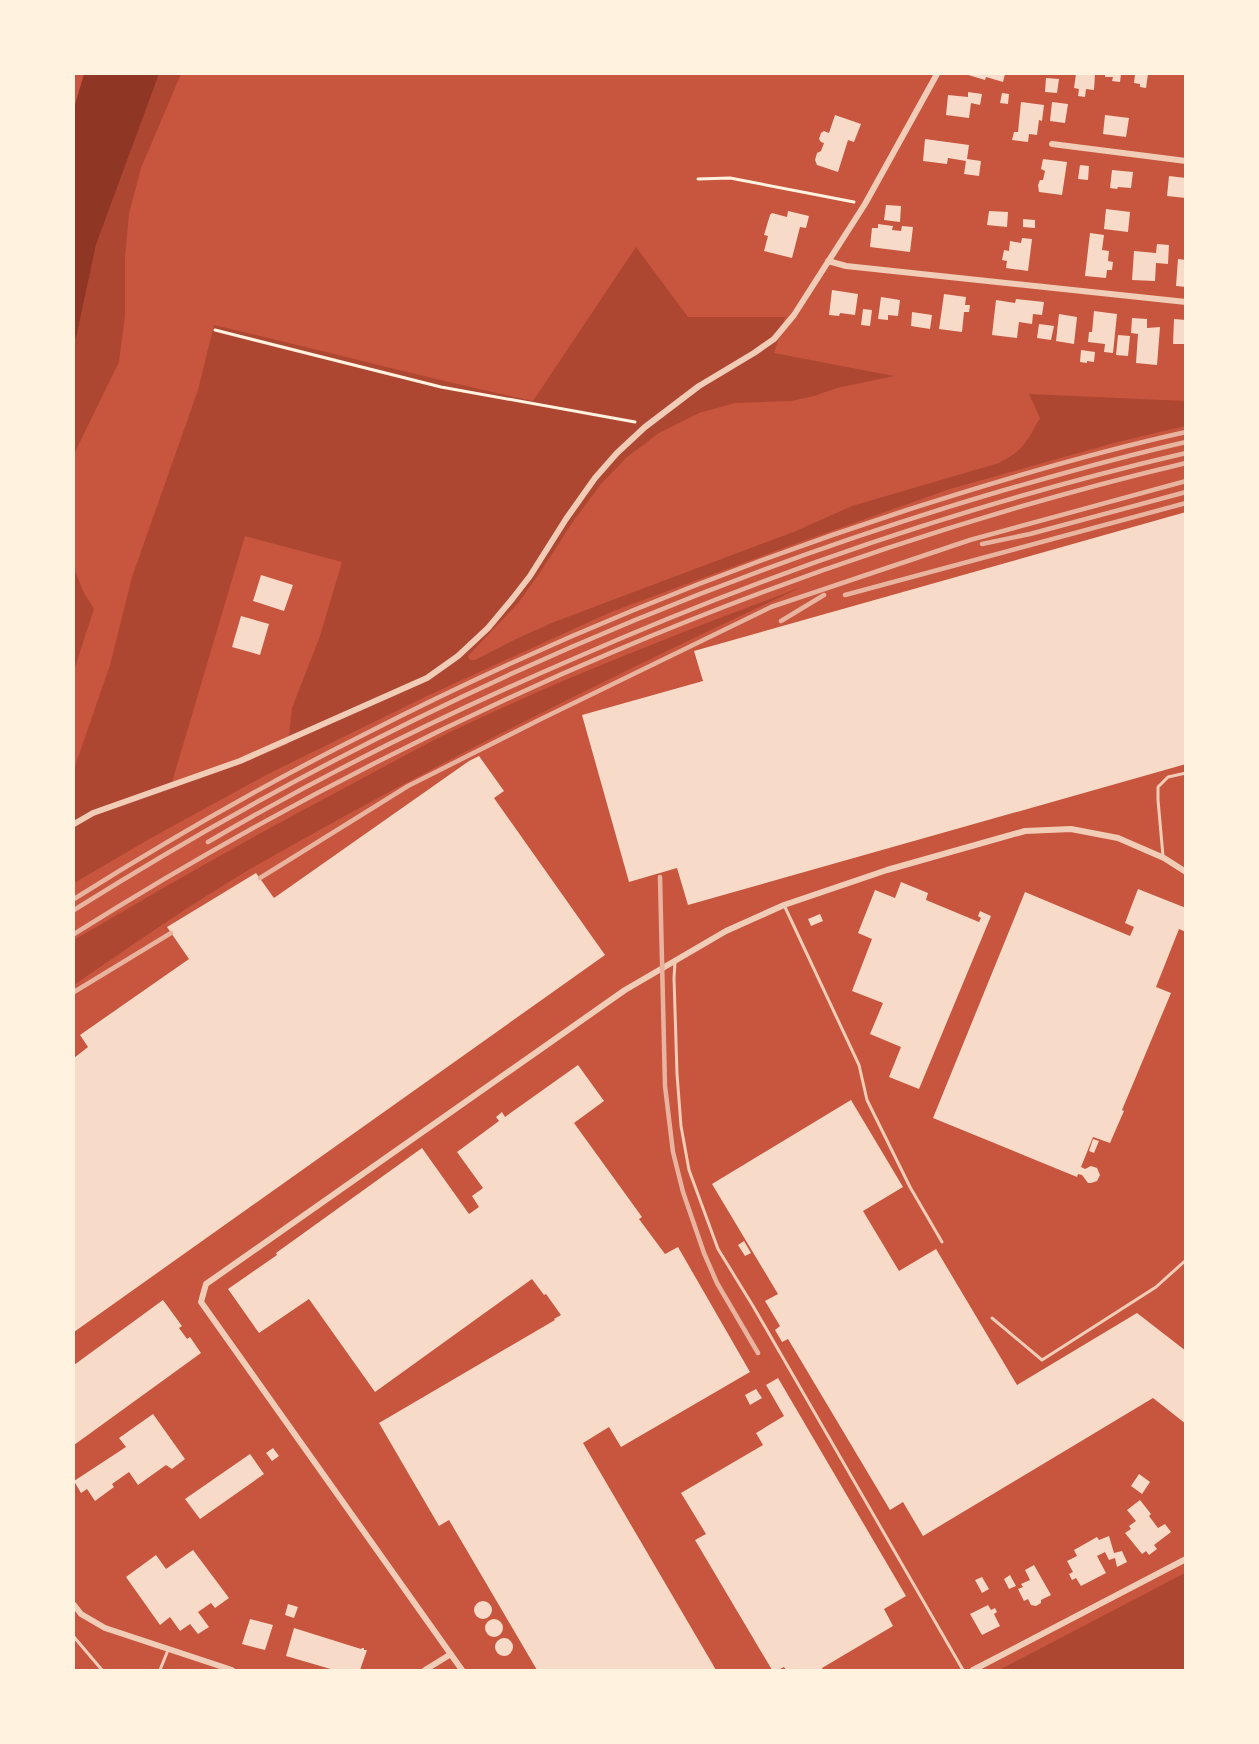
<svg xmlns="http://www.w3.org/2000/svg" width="1259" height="1744" font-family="'PT Sans Narrow',sans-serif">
  <rect width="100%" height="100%" fill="#c8553d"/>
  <!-- green -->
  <path fill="#ae4732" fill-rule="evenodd" d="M159,74H181L141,168L129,214L125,257V316L119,362L74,454V341L77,334L96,245Z
    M636,247L688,317H785L774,353L894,376L837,388L814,396L791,401L735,403L699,413L659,433L627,457L601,484L572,523L541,571L519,602L469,655L468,657L470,660H475L516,639L554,622L796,531L852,506L999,463C1023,451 1027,441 1040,418L1029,394L1185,401V426L1114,443L950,489L789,546L611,612L427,696L268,774L151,838L74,883V769L110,665L132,577L198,390L214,325C320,350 426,378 533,401ZM245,536L342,562L320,636L292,708L288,744L241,764L170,789Z
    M74,568L83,591L94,609L74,670Z
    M802,587C616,674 431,765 252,868C191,904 132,945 74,985V940C165,886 257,834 350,785C382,768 414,750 446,734C562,678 682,632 802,587Z
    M1185,1573V1670H999Z"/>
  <!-- water -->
  <path fill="#8f3625" d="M84,74H159L96,245L77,334L74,341V108Z"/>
  <!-- building -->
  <path fill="#f7dbc8" d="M965,74H1005L1003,82L986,77L985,80Z
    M1076,74H1095L1094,90L1086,89L1085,97L1078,96L1079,89L1074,88Z
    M1105,74H1121L1120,82L1112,81L1113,77H1105Z
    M1135,74H1148L1146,88L1140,87V84L1134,83Z
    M1046,78L1059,79L1057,93L1045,92Z
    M968,92L982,94L980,105L971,103L969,118L946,115L948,95L968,97Z
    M1002,93L1009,94L1008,104L1000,103Z
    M1021,102L1044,105L1042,121L1039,120L1037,135L1029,134L1028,142L1012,140L1014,132H1018Z
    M1052,102L1068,104L1065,123L1050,121Z
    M835,115L861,124L854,142L848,140L838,172L817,165L815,160L817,153L821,151L824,143L821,142L819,139L821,133L824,131L829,133Z
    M1105,115L1129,118L1126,137L1103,134Z
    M925,139L969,145L967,159L981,161L979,176L964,174L966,161L948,158L947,164L923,161Z
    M1043,159L1067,162L1062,195L1039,192L1038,185L1040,180H1043L1045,171L1041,169Z
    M1080,165L1089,166L1088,180L1078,179Z
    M1112,170L1133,172L1131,188L1118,187L1117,189L1110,188Z
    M1169,176L1186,178V198L1167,196Z
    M886,205L901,206L900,222L884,220Z
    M1106,209L1130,212L1128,232L1104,229Z
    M788,211L809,216L806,228L800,227L792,258L764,251L768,236L764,235L770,215L772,213L787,217Z
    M989,211L1008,212L1007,227L987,225Z
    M1023,219L1035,220V228L1023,227Z
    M878,224L893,226L892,230L901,231L902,226L913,227L910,252L870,247L872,228H878Z
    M1090,233L1104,235L1102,250L1109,251L1108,261L1113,262L1112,270H1107L1106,278L1085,276Z
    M1022,238L1032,239L1028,271L1006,268L1007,261L1002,260L1004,250L1009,251L1010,241L1021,243Z
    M1157,244L1169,245L1168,264L1156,263L1155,281L1132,280L1134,251L1156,253Z
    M1178,259L1186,260V287L1176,286Z
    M832,290L858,294L855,315L840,313L839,316L829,315Z
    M944,294L966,297L965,305H970L969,312H964L962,332L939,329Z
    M881,297L900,300L898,316L888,315V320L878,319Z
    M1016,299L1044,302L1042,315L1033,314L1032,324L1019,322L1017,338L992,335L996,300L1015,303Z
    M863,309L872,310L870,326L861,325Z
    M1094,311L1117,314L1113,353L1104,352L1105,344L1088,342L1089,332H1092Z
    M912,312L932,315L930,329L911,326Z
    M1059,314L1077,317L1074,344L1056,341Z
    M1132,318L1147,319V328L1160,327L1157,365L1136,363L1138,334L1131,333Z
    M1174,319L1186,320V344H1173Z
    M1039,324L1054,326L1051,340L1037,338Z
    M1118,335L1130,336L1128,356L1116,355Z
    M1081,350L1095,352L1094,362L1087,361V363L1080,362Z
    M1186,512V764L688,905L677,868L629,882L582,715L703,681L694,651Z
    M261,575L293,585L284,611L253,601Z
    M241,616L269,624L260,655L232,647Z
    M479,756L504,791L494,798L605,955L74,1332V1058L88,1047L80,1035L189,959L167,927L256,873L274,898L469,761Z
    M901,882L928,893L926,900L979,922L981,918L978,916L980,911L991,916L919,1089L889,1077L901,1047L870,1034L883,1003L852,991L872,939L858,933L875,890L895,898Z
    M1138,889L1186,908V932L1179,929L1156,987L1171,993L1122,1110L1124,1111L1120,1120L1110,1143L1093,1137L1081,1167L1085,1169L1091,1166L1097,1168L1100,1175L1097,1181L1091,1183H1088L1082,1175L1078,1174L1077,1177L933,1118L1025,892L1130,936L1134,927L1125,923Z
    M820,914L823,921L811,926L808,919Z
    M578,1065L604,1101L574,1123L642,1217L639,1219L665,1254L678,1247L750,1372L621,1447L609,1427L583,1443L716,1670H537L449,1520L439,1526L379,1423L555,1320L554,1319L561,1315L546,1294L544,1295L532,1279L375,1392L309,1299L259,1333L228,1289L277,1255L276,1253L422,1148L469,1214L479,1207L472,1196L483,1188L457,1152L499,1121L496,1117L502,1112L505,1117Z
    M851,1100L903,1187L863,1211L899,1271L936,1249L1017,1385L1137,1313L1186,1351V1424L1153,1398L923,1536L903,1502L890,1510L788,1339L782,1342L775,1330L780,1326L765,1301L778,1294L712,1184Z
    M1093,1139L1099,1141L1094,1153L1089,1151Z
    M744,1241L751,1253L745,1256L738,1245Z
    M163,1300L182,1326L179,1328L187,1339L190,1337L201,1353L74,1445V1365Z
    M778,1378L906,1596L884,1609L893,1626L822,1668L823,1670H786L784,1667L778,1670H772L695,1540L706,1534L681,1493L763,1445L756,1433L784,1416L766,1385Z
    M756,1389L762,1398L750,1405L745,1395Z
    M153,1414L185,1459L172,1469L166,1465L138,1485L129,1472L112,1484L114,1487L95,1501L87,1489L81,1493L74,1481L126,1447L119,1438Z
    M273,1448L279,1456L272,1461L266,1453Z
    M250,1454L264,1474L200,1519L185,1499Z
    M1139,1474L1150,1482L1142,1494L1131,1486Z
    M1140,1500L1151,1514L1149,1516L1158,1528L1165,1524L1171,1532L1154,1545L1157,1549L1149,1555L1146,1551L1142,1554L1125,1533L1131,1529L1129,1526L1136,1521L1127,1510Z
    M1109,1536L1114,1553L1122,1551L1127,1562L1117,1567L1115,1558L1109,1560L1105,1552L1097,1556L1106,1573L1081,1586L1076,1578L1072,1580L1069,1574L1073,1572L1067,1561L1077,1556L1074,1550L1097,1537L1099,1540Z
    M193,1550L229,1598L215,1608L211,1603L198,1612L209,1627L198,1634L190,1624L180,1631L170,1617L160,1625L126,1577L156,1555L166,1569Z
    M1034,1565L1051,1595L1041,1600V1603L1036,1606L1031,1605L1028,1599L1024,1601L1018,1589L1023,1587L1021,1584L1030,1580L1025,1570Z
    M1010,1575L1016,1586L1009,1589L1004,1579Z
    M982,1577L989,1589L982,1593L975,1580Z
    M474 1610a9 9 0 1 1 18 0a9 9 0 1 1-18 0Z
    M288,1604L298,1607L294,1618L285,1615Z
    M988,1605L991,1610L995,1608L997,1612L994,1614L1000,1626L982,1635L970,1614Z
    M485 1628a9 9 0 1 1 18 0a9 9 0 1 1-18 0Z
    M250,1619L273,1625L265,1650L242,1644Z
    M294,1628L361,1649L362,1648H364V1650H367L360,1670H334L286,1656Z
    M495 1647a9 9 0 1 1 18 0a9 9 0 1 1-18 0Z"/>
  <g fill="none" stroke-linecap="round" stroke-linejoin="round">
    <!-- path -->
    <path stroke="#fff3e0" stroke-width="3" d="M698,179L730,178L854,202
      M215,330L441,387L635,422"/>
    <!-- service -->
    <path stroke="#f1ccb7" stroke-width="3" d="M1163,856L1158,800V787L1168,777L1186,773
      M784,905L859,1065L867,1100L910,1187L942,1242
      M675,962L674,978L677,1074L681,1126L689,1170L718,1249L753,1306L963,1670
      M992,1318L1042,1360L1156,1287L1186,1260
      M74,1637L102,1670
      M160,1670L168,1650"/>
    <!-- minor -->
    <path stroke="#f1ccb7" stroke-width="6" d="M1052,144L1186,161
      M828,261L846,266L1186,302
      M74,824L93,813L240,761L427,678L458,656L488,628L513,598L530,576L566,519L595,478L617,453L645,427L699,386L754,353L774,339L794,315L865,204L937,74
      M74,1605L81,1614L105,1628L232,1670
      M425,1670L451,1654
      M462,1670L201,1302L206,1284L625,990L726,931L784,905L887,870L1025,831L1071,829L1118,838L1164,858L1186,872
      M973,1670L1186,1559"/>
    <!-- rail -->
    <path stroke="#e9b49f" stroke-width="4.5" d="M982,544L1030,534L1186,492
      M845,595L1186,503
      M781,621L824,595
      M208,842C325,773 448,713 573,659C770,572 976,502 1186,453
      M660,877L665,1086L673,1152L683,1192L704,1253L717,1283L758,1353
      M260,878L408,786L541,719L771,607L970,540L1186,481
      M74,899C168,840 265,784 365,734C538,645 719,571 904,511C997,481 1091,453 1186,432
      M74,910C359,731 668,590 991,494C1056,475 1120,457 1186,442
      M74,934C416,719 791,557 1186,463
      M74,992L171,933"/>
  </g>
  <!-- border -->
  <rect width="1259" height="1744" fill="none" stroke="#fff3e0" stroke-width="150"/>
</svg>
